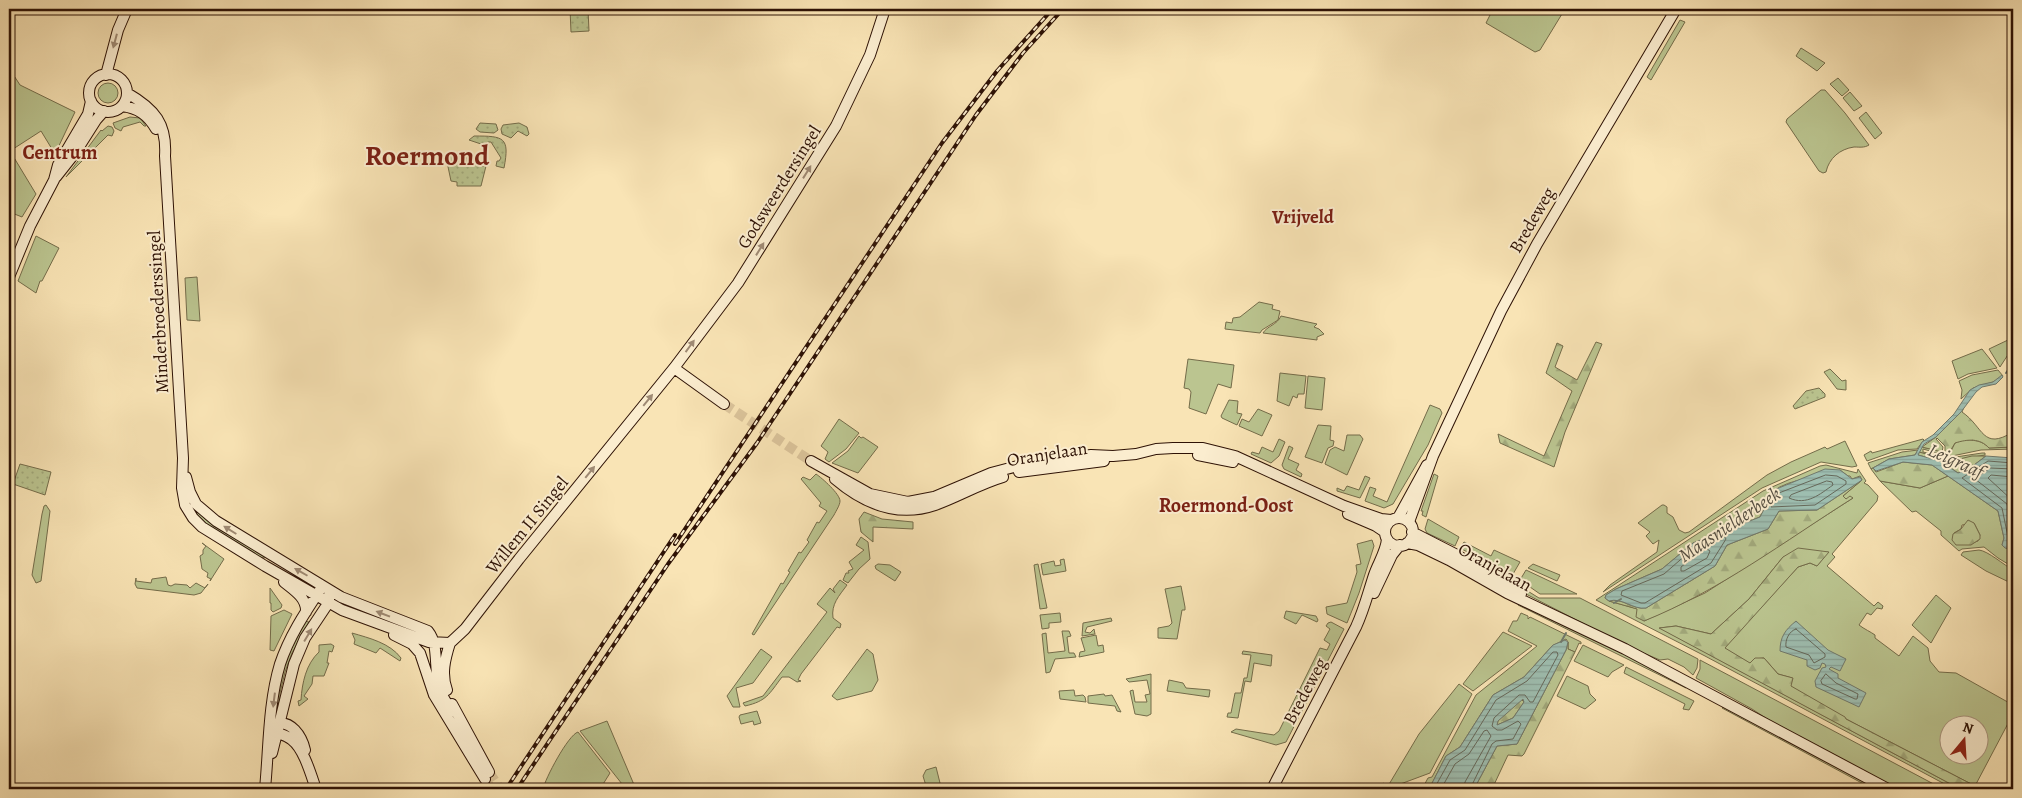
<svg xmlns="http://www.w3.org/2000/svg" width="2022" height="798" font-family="Alegreya,serif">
  <defs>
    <pattern id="forest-firs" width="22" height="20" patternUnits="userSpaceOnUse" patternTransform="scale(1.25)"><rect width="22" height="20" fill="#bbc590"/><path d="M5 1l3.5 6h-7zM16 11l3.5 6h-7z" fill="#a1a87b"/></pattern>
    <pattern id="garden-dots" width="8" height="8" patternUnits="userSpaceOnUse" patternTransform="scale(1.25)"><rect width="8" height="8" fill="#bbc590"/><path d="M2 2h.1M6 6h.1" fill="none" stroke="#a1a87b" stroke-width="1.8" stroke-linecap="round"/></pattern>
    <pattern id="water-rules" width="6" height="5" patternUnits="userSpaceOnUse" patternTransform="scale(1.25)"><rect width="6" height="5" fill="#9ebeb0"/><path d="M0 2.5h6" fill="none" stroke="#88a296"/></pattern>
  </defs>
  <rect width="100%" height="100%" fill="#f9e4b5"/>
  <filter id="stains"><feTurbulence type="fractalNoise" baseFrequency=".004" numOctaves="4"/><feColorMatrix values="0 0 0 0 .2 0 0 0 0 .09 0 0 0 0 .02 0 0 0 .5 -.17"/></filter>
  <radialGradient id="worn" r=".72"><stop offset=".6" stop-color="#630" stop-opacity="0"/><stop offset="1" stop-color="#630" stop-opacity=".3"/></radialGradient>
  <!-- green -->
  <path fill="#bbc590" stroke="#746c4a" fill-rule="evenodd" d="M1493,9H1565L1540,50L1535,52L1486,23Z
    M1680,20L1685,22L1651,80L1647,77Z
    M1801,48L1825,63L1817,71L1796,56Z
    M9,68L20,85L75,112L55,154L41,131L10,151L36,194L22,217L12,213L11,216L9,215Z
    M1838,78L1849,90L1842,96L1830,84Z
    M98 93a10 10 0 1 1 20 0a10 10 0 1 1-20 0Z
    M1821,90H1825L1845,113L1869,145C1864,148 1860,147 1854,147C1840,149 1829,158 1826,172L1823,173L1819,171L1786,122L1787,119Z
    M1850,92L1862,106L1854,111L1843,98Z
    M1866,112L1882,133L1875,139L1859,118Z
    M130,117L140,118L146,126H144L140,122L123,127L121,131L115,128L113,123Z
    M108,126L112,127L114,131L112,136L108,135L66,177L101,130L102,131Z
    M36,236L59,248L42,281H40L36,293L18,281Z
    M197,277L200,321L187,320L185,278Z
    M1259,302L1273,305L1272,309L1280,311L1278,320L1262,330L1260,333L1225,329L1226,322L1232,323L1233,318L1240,317Z
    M1281,316L1317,324L1314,327L1319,329L1324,334L1317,337V340L1263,333C1267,326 1277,325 1281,316Z
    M2008,340L2013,345V347L2000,367L1989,349Z
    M1982,349L1997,368L1968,374L1958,379L1952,361Z
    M1188,359L1234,365L1231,388L1218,384L1206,414L1189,408L1191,392L1189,389L1184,388Z
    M1830,369L1842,381L1846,380V390L1837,389L1824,372Z
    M1998,370L2003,376L1993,382L1973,388L1961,399L1962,390L1959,381L1972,375Z
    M1280,373L1306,376L1304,394H1298L1297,398L1293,396L1289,406L1277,401Z
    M1308,376L1325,378L1322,410L1305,408Z
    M1229,400L1238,401L1237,413L1242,414L1237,425L1222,418L1221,416Z
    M1430,405L1440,409L1442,413L1428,445L1393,504L1384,508L1365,501L1370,487L1376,489L1373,496L1387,502Z
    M1258,409L1272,415L1262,436L1239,426L1242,419L1249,422Z
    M839,419L859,433L846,449L829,462L825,459L828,452L821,446Z
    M1318,425L1331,426L1330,440L1334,441L1333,446L1328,448L1322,463L1305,457Z
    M1347,435H1360L1363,439L1347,475L1325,464L1330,450L1335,447L1344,451Z
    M859,436L861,438L863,437L878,447L858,473L832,463L848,451Z
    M1279,439L1285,442L1279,456L1271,463L1251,454L1252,452L1259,454L1262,447L1273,452Z
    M1923,439L1924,440L1917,449L1898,450L1867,461L1864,455L1871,451L1872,453Z
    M1963,440C1973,440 1982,440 1989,448L2013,447V449L1981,450L1952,456L1945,455V453H1950L1955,443Z
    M1845,441L1857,466L1852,467L1821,462L1762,488L1603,592L1610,585L1657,552L1659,540L1653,544L1646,536L1650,532L1638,523L1662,505H1664L1667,507V513L1673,517L1679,530L1685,533L1689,532L1767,475L1791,462L1825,447L1827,449Z
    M1289,446L1293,448L1288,459L1299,464L1296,470L1302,474L1301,477L1284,469L1282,465Z
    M1922,447L1942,452L1941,454L1923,449V452L1949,458L1982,453H1985V455L1951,461L1919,452Z
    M1918,450L1915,455L1889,459L1871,469L1868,463L1902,452Z
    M1826,465L1857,473L1858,469L1866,481L1864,483L1868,485L1878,496L1877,501L1832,554L1835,557L1827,566L1874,606L1878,602L1883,606L1882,609L1877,608L1871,615L1867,613L1859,625C1864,629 1871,632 1875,635V638L1899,656L1913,636L1928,648L1930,661L1939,672L1956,673L2013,705V714L1975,786L1846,719L1790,686L1792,678L1778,674L1764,658L1754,659L1751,664L1724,648L1798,567L1810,563L1817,566L1828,552L1783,557L1749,599L1711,634L1676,626L1660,628L1960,789H1954L1705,656L1596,600L1763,491L1820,466ZM1840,470L1848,476H1850L1852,479L1860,476L1862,480L1843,496L1846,499L1853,498L1705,593L1644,621L1638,609L1609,601L1605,598L1606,595L1616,589L1662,569L1693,543L1760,517L1772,492C1791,477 1819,479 1840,470ZM1950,726H1980V756H1950Z
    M816,474C822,478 840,494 840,501C840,505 836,511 834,515L754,635L752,634L781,583L783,584L790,572L788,571L799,552L801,553L809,542L807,540L817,522L819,523L827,511L819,506L821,503L801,479L803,477L810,480Z
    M1434,474L1438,476L1426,517L1422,515L1423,511H1421Z
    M1365,476L1370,478L1360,498L1337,491V488L1344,491L1347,486L1359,490Z
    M1948,476L1998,511L2004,538L2002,545L2006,548H2011L2010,551L2013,552V567L1998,558L1984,547L1962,549L1959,551L1941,535V531L1916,511L1912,512L1880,481L1920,488ZM1974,523L1980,535L1978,541L1972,543L1954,533L1961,529L1962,525Z
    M46,505L50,511L41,581L36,583L32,575L42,514L44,506Z
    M193,508L210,523L266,557L265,558L259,557L202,523L191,509Z
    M1428,519L1459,537L1455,546L1427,533L1425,529Z
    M861,537L868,542L870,559L859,569L848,583L843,580L846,573H849L848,571L853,569L849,562L864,550L856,545Z
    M1372,540L1374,546L1359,593L1347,623L1327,614L1326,607L1347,603L1357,572L1356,565L1361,564L1357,544Z
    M1464,542L1491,556L1494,550L1520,562L1513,574L1511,573L1510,575L1460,548Z
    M202,543L224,559L210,581L211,579L207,577L208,573L202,569L200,556L203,554V550L206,546Z
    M1979,550C1988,551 2004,565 2013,570V584L1986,571L1961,555L1963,552Z
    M1064,559L1066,571L1043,575L1041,564L1054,561L1055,566L1061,565L1060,560Z
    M878,564L890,565L901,572L895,581L876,569L875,566Z
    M1038,564L1047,608L1040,609L1034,565Z
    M1533,564L1560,575L1557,581L1528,568Z
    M1526,570L1577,594H1540L1520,580Z
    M166,577L168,585L171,586L175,584L187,585L190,588L196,583L205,588L208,584L201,593L194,595L137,588L135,584L136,578V581L151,583L152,579Z
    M840,580L847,585C839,596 831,604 833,618L841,624L840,628L837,627L801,674L798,680L801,681L797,682L789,677H782C769,694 767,701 745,706L743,703L763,696L827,612L817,604L830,588L835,593L833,589Z
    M1181,586L1185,607V610H1182L1177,639L1158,638V628L1169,626L1172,623L1165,589Z
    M270,588L282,605L281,608L273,612L271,610V603H270Z
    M1526,590L1539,598H1580L1698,659L1697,668L1693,675L1684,667L1668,659L1660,660L1629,647L1524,593Z
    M1936,595L1951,608L1931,643L1912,625Z
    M1519,602L1688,685L1686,688L1518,605Z
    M284,610L292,614L274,651L270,650L271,616Z
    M1286,611L1316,616L1318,620L1317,622L1302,615L1296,624L1284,618Z
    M1060,613L1061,622L1049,623V628L1042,629L1040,615Z
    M1521,613L1528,616V619L1530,617L1581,642V644L1579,643L1575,652L1568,649V642L1566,639L1552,646L1524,677L1493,695L1460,747L1446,756L1429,789H1422L1428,778L1432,777L1476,695L1537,646L1508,631L1513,621H1517Z
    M1111,618L1112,621L1087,627L1085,632L1090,633L1094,629L1095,634L1082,636L1083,623Z
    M304,621L309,622L292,653L285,672L280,693V703L277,702L284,664Z
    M1331,622L1344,629L1286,742L1276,745L1231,732L1236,729L1274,735L1279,731L1320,648L1327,650L1330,644L1324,640L1330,629L1326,626L1328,623Z
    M1062,631H1069L1071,636L1067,637L1069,653H1074L1076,657L1055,659L1050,672L1046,673L1042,634L1046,633L1048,653L1065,651Z
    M1503,632L1532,646L1473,691L1463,684Z
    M352,633C369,638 390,643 401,658L400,661L380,648L376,653L354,644L355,640Z
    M1096,635L1098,646L1103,645L1104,652L1079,657L1080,652L1085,651L1081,638Z
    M331,644L334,646L332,652L329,651L327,663H329L324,676H313L312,684L304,696L308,699L299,706L298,701L301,700C302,683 306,664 319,652V645Z
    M1583,645L1624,665L1612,672L1608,677L1574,661Z
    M761,649L772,657L753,683L736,688L740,707H733L727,696Z
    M867,649L873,654L878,680L872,691L837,700L832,696Z
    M1243,651L1272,655L1271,666L1254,663L1251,682L1245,681L1238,718L1227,717L1228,713H1231L1235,693H1241L1244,678H1247L1251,655L1242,654Z
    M1700,660L1943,789H1897L1778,726L1752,709L1696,678L1700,669Z
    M1626,667L1694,701L1689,710L1683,709L1685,704L1624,673Z
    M1151,674V714L1147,716L1135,714L1130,691L1133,690L1135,702H1147L1145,695L1150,694L1147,680L1129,682L1126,679Z
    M1567,676L1588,686L1590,694L1596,700L1585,709L1557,696Z
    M1169,680L1183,683L1186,688L1210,690L1209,697L1167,691Z
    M1459,684L1472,694L1430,773L1387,789H1380L1383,783L1388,786L1419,734Z
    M1074,690L1075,696L1083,695L1085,697L1086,702L1060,699L1059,691Z
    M1104,694L1105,696L1112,695L1121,712L1117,711L1115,706L1088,703V696Z
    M1723,707L1881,789H1873L1722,708Z
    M757,711L761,723L754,725L753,721L741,724L739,717L740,715Z
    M607,721L635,787L626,789L580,731Z
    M578,732L610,773L600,789H543C545,779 568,735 578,732Z
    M936,767L941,787L927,789L923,776L926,770Z"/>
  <!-- forest -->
  <path fill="url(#forest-firs)" stroke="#746c4a" d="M1596,342L1602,344L1565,432L1554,467L1500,443L1498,434L1544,456L1572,391L1546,373L1557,343L1563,346L1555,367L1577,380Z
    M1964,407L1962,412C1984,427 1982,451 2013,432V447L1989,448C1980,438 1968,439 1955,443L1949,453H1945V446L1937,438L1936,439L1943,447L1942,452L1922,447L1936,437Z
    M1919,452L1951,461L1972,456H1986L1970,468L1958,473L1940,461L1918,455Z
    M1903,462L1932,465L1948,476L1920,488L1880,481L1871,469L1873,468L1876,472Z
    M1862,480L1843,496L1846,499L1850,496L1853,498C1785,541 1719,591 1644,621L1636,617L1637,609L1609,601C1622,597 1632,610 1646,608L1715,566L1727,545L1768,529L1779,511L1817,510Z
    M864,512L882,519L913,522V529L873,527V542L861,532L859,519Z
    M1968,520L1974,523L1980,535V539L1971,545H1956L1952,540L1953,534L1961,529Z
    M1798,548L1829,552L1817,566L1810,563L1798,567L1725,648L1750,663L1755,658H1764L1778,674L1793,678L1791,686L1845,717L1846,719L1975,786L1973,789H1960L1659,628L1676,626L1711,634L1749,599L1783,557Z
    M1568,642V649L1575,652L1524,754L1522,756L1508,755L1492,789H1474L1497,746L1517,744L1566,650Z
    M1521,699L1524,702L1513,718L1497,725L1498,721Z"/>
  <!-- garden -->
  <path fill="url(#garden-dots)" stroke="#746c4a" d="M570,9H588L589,31L571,32Z
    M480,123L496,124L498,130L494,133L480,132L476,129Z
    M519,123L527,127L529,134L527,136L518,131L511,138L502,134L501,129L503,125Z
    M474,136C504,136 510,137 504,168L496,166L497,161H499L501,158L491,142H488L484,145L469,140Z
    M450,154L479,161L481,166H486L481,186H457V182L451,181L447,162Z
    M1819,388L1825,394V397L1795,409L1793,406L1806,391Z
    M20,464L51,472L45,495L13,484Z"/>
  <!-- water -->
  <path fill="url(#water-rules)" stroke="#71796c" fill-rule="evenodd" d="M2002,375L2003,377L1996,384L1982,387L1976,392L1961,412L1936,437L1924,444L1918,455L1940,461L1958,473L1970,468L1986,456L2013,458V549L2005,548L2002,545L2004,538L1998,511L1932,465L1903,462L1876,471L1873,468L1889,459L1915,455L1922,442L1933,435L1954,414L1970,390L1979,385L1993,382Z
    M1825,469L1840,470L1852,479L1860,477L1862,480L1817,510L1779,511L1768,529L1727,545L1715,566L1646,608C1633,610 1622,597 1609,601L1605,598L1606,595L1616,589L1662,569L1693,543L1760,517L1774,490Z
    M1796,621L1828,650L1846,659L1840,671L1831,667L1829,669L1838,674V678L1866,693L1859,707L1816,687L1815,681L1822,668L1826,667L1825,664L1822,663L1820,668L1815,670L1807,666V660L1780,651C1780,637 1785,630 1796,621Z
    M1565,640L1568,642L1566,650L1517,744L1497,746L1474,789H1429L1446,756L1460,747L1493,695L1524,677L1553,645ZM1523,699L1524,702L1513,718L1497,725L1498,721Z"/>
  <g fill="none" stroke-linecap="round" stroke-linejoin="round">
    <!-- shore -->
    <path stroke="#66685a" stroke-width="1" d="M2013,463L1988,461L1962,478L2002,508L2009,542L2013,544
      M2013,469L1990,468L1975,479L2007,504L2013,531
      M1826,475L1837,476L1846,481V484L1815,505L1771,507L1777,494Z
      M2013,477L1991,475L1988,478L2013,501
      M1827,481L1832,482L1833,485C1820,494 1807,506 1789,498L1791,495Z
      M1723,536L1725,537L1726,539L1711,563L1645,603H1641L1621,595L1622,591L1664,574L1695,547Z
      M1707,549L1710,551L1707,558L1684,571H1681V567L1699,553Z
      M1796,629L1825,654V657L1814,663L1809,655L1786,647C1785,640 1789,631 1796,629Z
      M1826,674L1836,683L1858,694L1857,699H1855L1822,684L1821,681Z
      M1434,789L1450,760L1465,750L1496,700L1527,681L1553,652H1557L1558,655L1533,702H1530L1525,695H1519L1494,718L1492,726L1497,730H1502L1518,721L1521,724L1513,739L1496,741L1492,744L1470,789
      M1441,789L1455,764L1469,754L1484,731L1487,730L1491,736L1465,782L1464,789"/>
    <!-- stream -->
    <path stroke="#71796c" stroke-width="2" d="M2006,373L2013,363
      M1614,603L1621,599
      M1561,642L1566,633"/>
    <!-- secondary-tunnel -->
    <path stroke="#dbc49b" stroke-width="10" stroke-dasharray="10 5" stroke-linecap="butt" d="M724,404L811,461
      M489,772L500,789
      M485,779L491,789"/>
    <defs>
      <path id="secondary" d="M89 93a19 19 0 1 1 38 0a19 19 0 1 1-38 0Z
        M106,75L118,30L127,9
        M127,93C155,109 167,124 165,156L183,458L182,488L185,505L193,518L202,527L265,566L342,610L429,642L450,643L465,629L519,559L674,368L738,283L836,126L870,55L885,9
        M122,106C138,108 148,115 156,129
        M56,177L75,153L96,120L104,111
        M9,277L30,226L54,180L58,165L88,114L91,101
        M674,368L724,404
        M1198,455L1233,462
        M811,461L870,494L908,502L934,497L991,473L1037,461L1091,455L1113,456L1136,454L1156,449L1173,448H1203L1235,456L1344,506L1381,519L1391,520
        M1019,472L1104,461
        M186,477L190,492L196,504L216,521L341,597L428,631C444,651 426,686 454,711
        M835,479C863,503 897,518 935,505C958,497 979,484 1003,477
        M1348,514L1376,526L1385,532
        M1398,518L1427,465
        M1385 532a14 14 0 1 1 28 0a14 14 0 1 1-28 0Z
        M1409,522L1433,456L1501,311L1537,244L1676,9
        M1412,532L1455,554L1521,594
        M1407,543L1418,545L1449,560L1507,593L1625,649L1888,789
        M284,582C294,590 307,598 306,612
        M1374,593L1392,555L1400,545
        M394,635L412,644L420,653L434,695L485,779
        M447,690C441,674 445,659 450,643
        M452,704L489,772
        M274,725C291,718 302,737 305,750
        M272,729C278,735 286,734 292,740C304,749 311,775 316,789
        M272,753L294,664L305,638L329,602V595
        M265,789C269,748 268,704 280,664C289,637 304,614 320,590
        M1272,789L1356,627C1364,610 1368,593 1374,575C1378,563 1386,552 1387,539"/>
    </defs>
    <!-- secondary casing -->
    <use href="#secondary" stroke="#2e1205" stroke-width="12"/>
    <!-- secondary -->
    <use href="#secondary" stroke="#fbedcf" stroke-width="10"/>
    <defs>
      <path id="rail" d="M675,544L942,143L997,71L1049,13
        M506,789L675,535
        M517,789L668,564L757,443L976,115L1023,53L1063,9"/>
    </defs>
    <!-- rail casing -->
    <use href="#rail" stroke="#2e1205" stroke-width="4"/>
    <!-- rail -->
    <use href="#rail" stroke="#fbedcf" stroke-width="2" stroke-dasharray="5.5" stroke-linecap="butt"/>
  </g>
  <!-- one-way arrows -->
  <defs><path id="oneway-solid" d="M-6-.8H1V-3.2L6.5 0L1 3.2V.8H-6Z" transform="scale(1.25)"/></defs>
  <g fill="#9f8a74">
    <use href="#oneway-solid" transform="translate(115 41) rotate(105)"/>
    <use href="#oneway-solid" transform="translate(807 172) rotate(-58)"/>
    <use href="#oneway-solid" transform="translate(760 249) rotate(-58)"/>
    <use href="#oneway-solid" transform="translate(690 346) rotate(-54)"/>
    <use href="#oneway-solid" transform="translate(648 400) rotate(-51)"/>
    <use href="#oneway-solid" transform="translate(590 472) rotate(-51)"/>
    <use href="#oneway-solid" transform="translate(230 530) rotate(-148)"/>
    <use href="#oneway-solid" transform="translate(301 572) rotate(-150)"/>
    <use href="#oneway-solid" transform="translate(383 614) rotate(-159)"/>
    <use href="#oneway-solid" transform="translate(308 635) rotate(-59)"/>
    <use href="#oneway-solid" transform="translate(274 700) rotate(97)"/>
  </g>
  <g text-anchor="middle" stroke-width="4" stroke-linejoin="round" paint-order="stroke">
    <!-- street labels -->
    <g font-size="18" fill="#2e1205" stroke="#fbedcf">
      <text transform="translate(779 187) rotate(-58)" y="6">Godsweerdersingel</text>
      <text transform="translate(1532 220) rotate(-60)" y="6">Bredeweg</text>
      <text transform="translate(158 312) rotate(-93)" y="6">Minderbroederssingel</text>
      <text transform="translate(1047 454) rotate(-9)" y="6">Oranjelaan</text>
      <text transform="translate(527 525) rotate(-51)" y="6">Willem II Singel</text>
      <text transform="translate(1495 567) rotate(29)" y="6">Oranjelaan</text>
      <text transform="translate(1305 691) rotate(-62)" y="6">Bredeweg</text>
    </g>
    <!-- neighbourhood labels -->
    <g font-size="19" font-weight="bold" fill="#7a1f14" stroke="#fbedcf">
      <text x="1303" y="223">Vrijveld</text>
    </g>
    <!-- water labels -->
    <g font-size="19" font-style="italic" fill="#554e41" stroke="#fbedcf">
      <text transform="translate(1956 460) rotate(24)" y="7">Leigraaf</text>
      <text transform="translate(1729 524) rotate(-34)" y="7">Maasnielderbeek</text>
    </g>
    <!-- quarter labels -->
    <g font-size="20" font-weight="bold" fill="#7a1f14" stroke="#fbedcf">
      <text x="60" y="159">Centrum</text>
      <text x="1226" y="512">Roermond-Oost</text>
    </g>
    <!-- town labels -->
    <g font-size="28" font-weight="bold" fill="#7a1f14" stroke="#fbedcf">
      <text x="427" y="165">Roermond</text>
    </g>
  </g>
  <!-- margin -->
  <rect width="2022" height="798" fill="none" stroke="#f9e4b5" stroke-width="30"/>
  <rect x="10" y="10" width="2002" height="778" fill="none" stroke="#2e1205" stroke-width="2.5"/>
  <rect x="15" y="15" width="1992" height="768" fill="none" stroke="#2e1205"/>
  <!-- north arrow -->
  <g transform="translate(1964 740) rotate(18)"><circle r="24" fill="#fbedcf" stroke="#a9957e"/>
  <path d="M0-4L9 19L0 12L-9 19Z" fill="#8f2418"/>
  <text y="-8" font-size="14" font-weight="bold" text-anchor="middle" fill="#2e1205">N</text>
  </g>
  <rect width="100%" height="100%" filter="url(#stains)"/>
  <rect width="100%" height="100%" fill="url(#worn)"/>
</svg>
